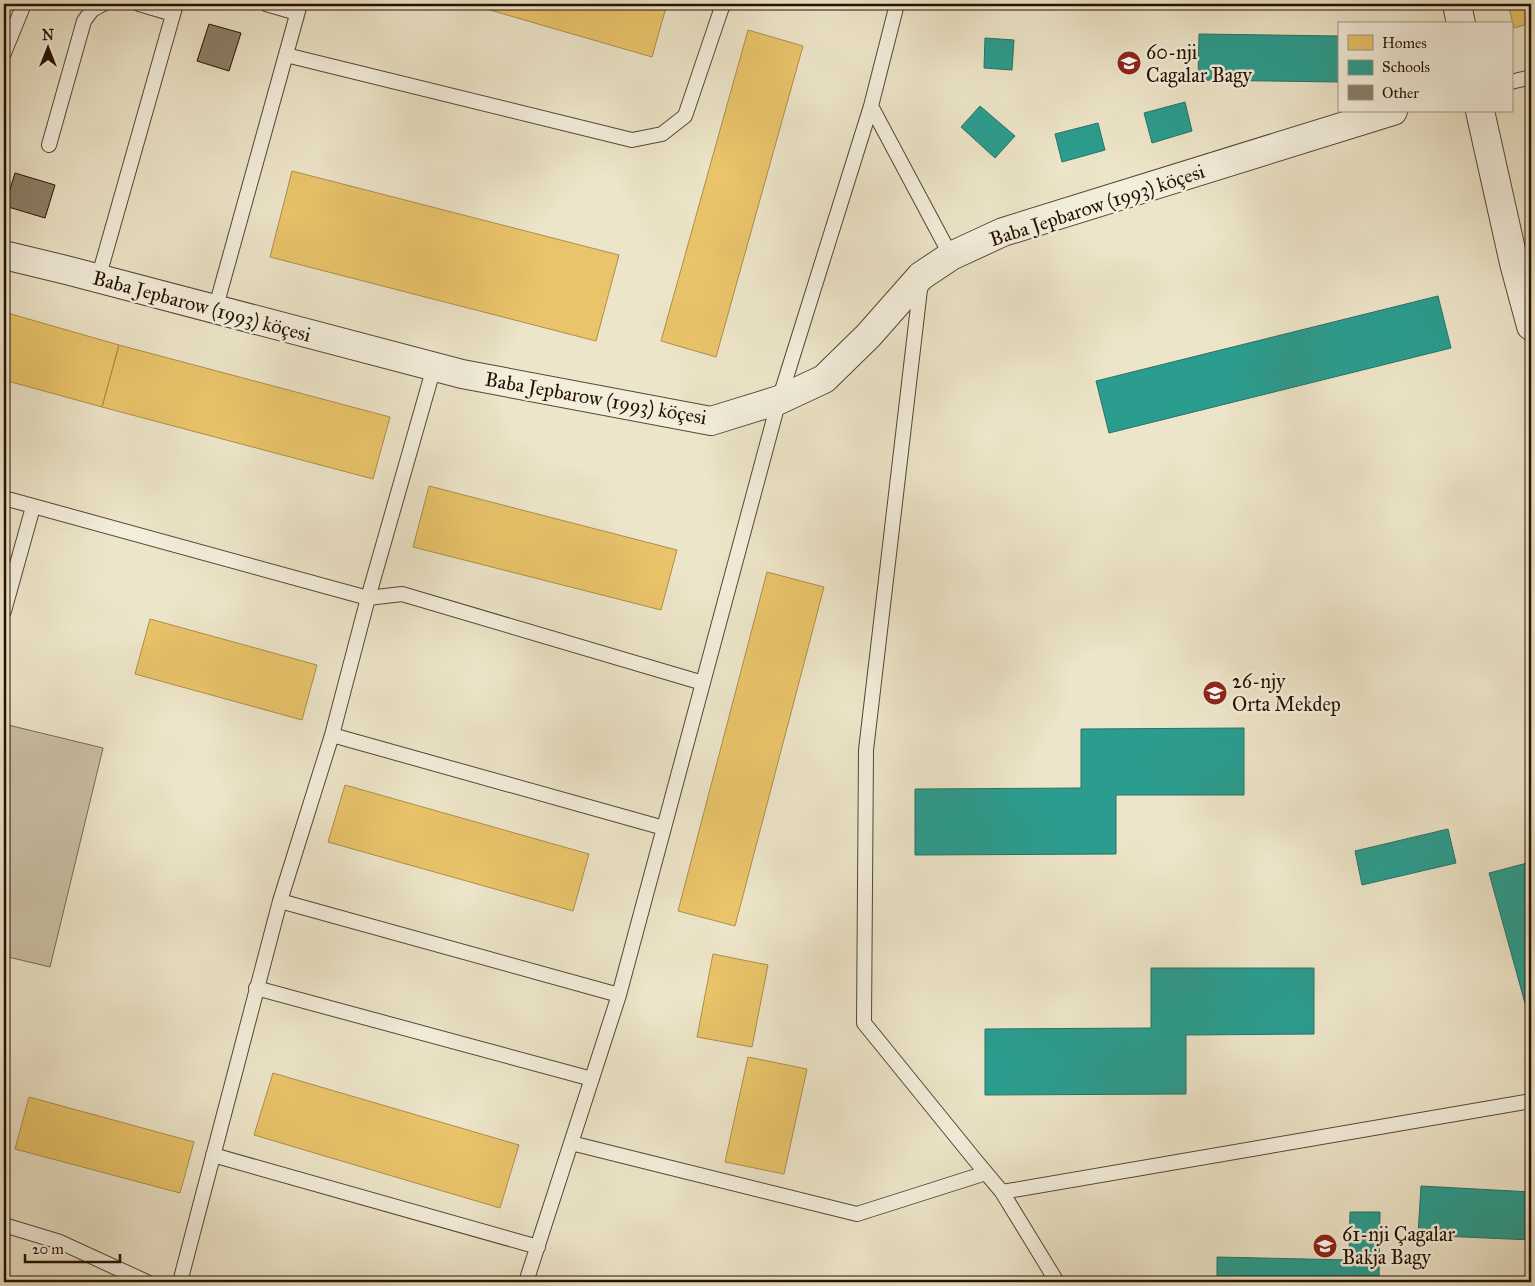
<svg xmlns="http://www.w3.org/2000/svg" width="1535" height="1286" font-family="'IM FELL Great Primer',serif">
  <rect width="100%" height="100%" fill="#ede5c9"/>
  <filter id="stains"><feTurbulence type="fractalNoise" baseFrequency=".004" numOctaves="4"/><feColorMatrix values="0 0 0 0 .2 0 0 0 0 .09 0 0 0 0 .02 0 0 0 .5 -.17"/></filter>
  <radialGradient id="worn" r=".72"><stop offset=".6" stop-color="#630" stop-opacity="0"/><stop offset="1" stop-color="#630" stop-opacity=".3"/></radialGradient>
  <!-- green -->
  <path fill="#cbc1a7" stroke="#786954" d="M4,724L103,748L50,967L4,956Z"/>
  <!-- homes -->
  <path fill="#e9c46a" stroke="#ae8e4a" d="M469,4H667L652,57Z
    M1508,4H1531V23L1514,28Z
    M748,30L803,46L716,357L661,341Z
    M292,171L619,255L596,341L270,257Z
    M4,312L119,345L102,407L4,380Z
    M119,345L390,417L373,479L102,407Z
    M429,486L677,550L661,610L413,547Z
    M767,572L824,587L735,926L678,911Z
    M150,619L317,665L302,720L135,674Z
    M345,785L589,854L573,911L328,842Z
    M713,954L768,965L752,1047L697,1037Z
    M748,1057L807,1069L784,1174L725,1162Z
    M273,1073L519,1145L500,1208L254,1135Z
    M29,1097L194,1142L180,1193L15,1149Z"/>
  <!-- schools -->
  <path fill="#2a9d8f" stroke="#287364" d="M1199,34L1339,36V82L1198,80Z
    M985,38L1014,40L1012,70L984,68Z
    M1185,102L1192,131L1152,143L1144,113Z
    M980,106L1015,136L995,158L961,127Z
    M1098,123L1105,150L1062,162L1055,134Z
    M1438,296L1451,348L1109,433L1096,381Z
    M1244,728V795H1116V854L915,855V789L1081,788V729Z
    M1448,829L1456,863L1362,885L1355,851Z
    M1531,862V1025L1489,873Z
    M1151,968H1314V1034L1186,1035V1094L985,1095V1029L1151,1028Z
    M1421,1186L1531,1192V1240L1418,1235Z
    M1350,1212H1380L1379,1282H1217V1257L1349,1260Z"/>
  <!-- building -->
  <path fill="#8d7f69" stroke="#251100" d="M209,24L241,33L229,71L197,61Z
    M15,173L55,185L45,218L5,206Z"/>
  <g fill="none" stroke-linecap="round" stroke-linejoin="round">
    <defs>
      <path id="service" d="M139,4L173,14
        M266,4L297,13
        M897,4L871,106L951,256
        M4,53L24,4
        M286,55L632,140L662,134L685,116L723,4
        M1511,82L1531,77
        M49,145L84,21L92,10L103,4
        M1514,263L1531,259
        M98,279L176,4
        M921,281L866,750L864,1023L976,1161L1002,1192L1057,1282
        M215,310L300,4
        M4,498L368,598L402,594L703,683
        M4,611L33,507
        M332,735L664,828
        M280,901L619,995
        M256,988L592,1079
        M571,1143L857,1214L986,1173
        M213,1155L538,1247
        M1002,1192L1531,1101
        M4,1225L60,1242L147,1282
        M180,1282L280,901L332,735L368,598L434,367
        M526,1282L619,995L779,400L871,106"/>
      <path id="minor" d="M1457,4L1461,24
        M1480,111L1514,263L1531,326
        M4,255L70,271L462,374L711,421L779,400L824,379L868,336L921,276L951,256L1003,232L1393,111"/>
    </defs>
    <!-- service casing -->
    <use href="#service" stroke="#574632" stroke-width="16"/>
    <!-- minor casing -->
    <use href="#minor" stroke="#574632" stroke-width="30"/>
    <!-- service -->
    <use href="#service" stroke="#f3eedc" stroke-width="14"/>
    <!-- minor -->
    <use href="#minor" stroke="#f3eedc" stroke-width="28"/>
  </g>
  <!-- icons -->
  <defs>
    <symbol id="school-disc" viewBox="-11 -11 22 22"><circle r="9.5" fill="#8f2418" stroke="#f3eedc"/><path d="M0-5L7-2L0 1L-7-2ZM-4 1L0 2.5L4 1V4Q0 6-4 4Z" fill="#fff"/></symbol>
  </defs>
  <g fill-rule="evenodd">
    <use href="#school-disc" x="1115" y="49" width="28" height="28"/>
    <use href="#school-disc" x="1201" y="679" width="28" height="28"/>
    <use href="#school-disc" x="1311" y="1232" width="28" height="28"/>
  </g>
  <g text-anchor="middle" stroke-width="5" stroke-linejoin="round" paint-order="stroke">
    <!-- poi labels -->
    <g font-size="20" fill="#251100" stroke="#f3eedc" text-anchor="start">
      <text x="1146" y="59">60-nji<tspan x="1146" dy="23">Cagalar Bagy</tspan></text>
      <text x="1232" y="688">26-njy<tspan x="1232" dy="23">Orta Mekdep</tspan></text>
      <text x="1342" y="1241">61-nji Çagalar<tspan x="1342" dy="23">Bakja Bagy</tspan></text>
    </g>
    <!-- street labels -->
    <g font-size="20" fill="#251100" stroke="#f3eedc">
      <text transform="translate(1097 205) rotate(-18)" y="7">Baba Jepbarow (1993) köçesi</text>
      <text transform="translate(202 306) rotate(15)" y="7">Baba Jepbarow (1993) köçesi</text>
      <text transform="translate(596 398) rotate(10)" y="7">Baba Jepbarow (1993) köçesi</text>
    </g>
  </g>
  <!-- margin -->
  <rect width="1535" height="1286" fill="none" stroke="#ede5c9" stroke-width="20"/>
  <rect x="5" y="5" width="1525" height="1276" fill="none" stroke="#251100" stroke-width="2.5"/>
  <rect x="10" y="10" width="1515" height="1266" fill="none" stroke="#251100"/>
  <!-- legend -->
  <rect x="1338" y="22" width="175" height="90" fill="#f3eedc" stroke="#a19684"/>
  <rect x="1348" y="35" width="25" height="15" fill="#e9c46a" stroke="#a19684"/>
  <text x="1382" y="48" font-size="15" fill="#251100">Homes</text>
  <rect x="1348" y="60" width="25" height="15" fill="#2a9d8f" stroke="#a19684"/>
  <text x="1382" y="72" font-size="15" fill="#251100">Schools</text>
  <rect x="1348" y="85" width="25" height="15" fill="#8d7f69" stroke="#a19684"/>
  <text x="1382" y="98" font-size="15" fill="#251100">Other</text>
  <!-- north arrow -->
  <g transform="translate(48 48)" stroke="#f3eedc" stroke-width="4" paint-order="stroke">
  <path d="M0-4L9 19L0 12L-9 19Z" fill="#251100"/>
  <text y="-8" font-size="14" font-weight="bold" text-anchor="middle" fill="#251100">N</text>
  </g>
  <!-- scale -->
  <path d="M25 1254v8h95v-8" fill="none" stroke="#251100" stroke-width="2.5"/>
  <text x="32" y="1254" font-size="15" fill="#251100" stroke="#f3eedc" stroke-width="4" paint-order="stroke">20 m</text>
  <rect width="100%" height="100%" filter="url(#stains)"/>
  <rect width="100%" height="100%" fill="url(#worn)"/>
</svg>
